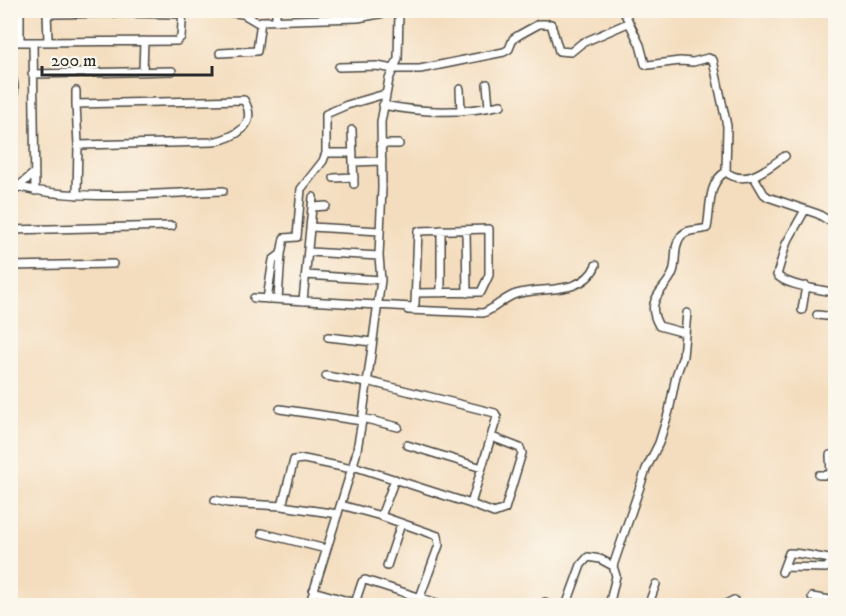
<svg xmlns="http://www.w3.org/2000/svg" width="846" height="616" font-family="'IM FELL DW Pica',serif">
  <rect width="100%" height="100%" fill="#fbf7ec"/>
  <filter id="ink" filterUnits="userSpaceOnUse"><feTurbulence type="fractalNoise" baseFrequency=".0167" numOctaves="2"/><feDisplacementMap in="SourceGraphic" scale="12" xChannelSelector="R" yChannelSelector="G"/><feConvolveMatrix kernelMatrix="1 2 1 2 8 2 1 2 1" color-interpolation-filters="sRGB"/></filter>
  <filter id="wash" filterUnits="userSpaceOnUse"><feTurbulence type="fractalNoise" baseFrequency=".008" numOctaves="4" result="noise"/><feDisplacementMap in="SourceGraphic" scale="24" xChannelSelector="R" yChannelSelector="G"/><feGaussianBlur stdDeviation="1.35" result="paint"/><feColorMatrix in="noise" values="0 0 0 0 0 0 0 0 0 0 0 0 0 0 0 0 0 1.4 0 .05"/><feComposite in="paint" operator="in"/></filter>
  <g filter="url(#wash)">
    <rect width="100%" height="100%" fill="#f4ddbe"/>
  </g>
  <g filter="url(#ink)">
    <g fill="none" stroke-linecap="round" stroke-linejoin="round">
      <defs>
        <path id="street" d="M20,10V42
          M213,10L243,14L260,24
          M276,10V20
          M623,10L640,45L645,64L648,65L680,61L693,62L708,58L713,60L727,126L726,172
          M47,11L48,41
          M201,11H213
          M47,14L120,13L183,14
          M10,15H20
          M10,42H33L35,191
          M33,42L177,41L181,37L183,10
          M220,53L257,51L261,21L358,18L400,10
          M339,67L377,66L393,69H420L504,52L509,49L513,39L519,35L539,24H551L559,51L571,52L582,43L628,23
          M143,71L144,41
          M32,74L172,71
          M10,75C16,81 15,101 10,108
          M487,84L489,107
          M460,89L461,111
          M76,91V104
          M383,105C423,113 461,114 501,105
          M352,130L353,162L382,161
          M380,144H399
          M10,149L12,148
          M326,153H353
          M353,162L354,184
          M726,172C746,188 769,167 785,156
          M754,177L764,194L768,197L818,214L836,225
          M334,178L354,177
          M20,187C81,202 159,193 223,191
          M10,194L34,173
          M77,195L78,145L76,104L244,100C259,126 235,137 213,142L78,145
          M313,207L326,206
          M805,210L786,244L777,275C786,286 821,289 836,293
          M311,227L380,231
          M10,230L172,226
          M441,230V293
          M466,230L467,293
          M309,252L379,256
          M10,266L113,264
          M306,275L381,280
          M254,298L412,307L415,304L418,231L489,229V275L481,292L417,293
          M267,299L273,260L281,254L284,238L297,237L301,189L323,161L326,153V114L347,105L385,94
          M278,299L281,254
          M303,301L313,197
          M408,310L483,313C495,309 503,298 516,294C543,286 583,296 596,265
          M802,310L806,286
          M817,315L836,317
          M685,333L659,326C655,319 652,312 654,304C656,292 669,284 673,272C677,260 673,246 681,236C688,228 699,231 707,228C711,210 707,182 726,172
          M328,337L372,342
          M326,376L367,383
          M280,409L362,421
          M362,418L398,427
          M407,445L482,468
          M830,455L831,475
          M353,466L471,504L497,417L495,413L367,381
          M819,475H836
          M215,500L228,503L282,506
          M471,504L494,513L505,509L522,453L520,448L492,437
          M341,505L381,516L438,536L439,545L420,597
          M338,514L282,506L294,460L304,459L352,469
          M381,516L395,479
          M262,533L326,549
          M387,566L401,524
          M785,567L826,568L834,560
          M782,572L789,553C805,553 820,558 836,560
          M313,591L355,603L362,582L365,580L446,606
          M812,597L836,601
          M309,606L356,455L362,421L381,280L379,256L382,188L381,122L389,79L398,59L399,11
          M543,606L545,602
          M566,606L581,565L588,557L600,559L613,566
          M609,606L616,576L613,566L646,469L659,443L669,411L676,376L683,356L687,313
          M648,606L656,584
          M722,606L734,600"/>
      </defs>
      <!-- street casing -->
      <use href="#street" stroke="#494641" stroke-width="10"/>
      <!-- street -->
      <use href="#street" stroke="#fff" stroke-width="7"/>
    </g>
  </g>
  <!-- margin -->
  <rect width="846" height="616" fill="none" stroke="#fbf7ec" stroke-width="36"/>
  <!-- scale -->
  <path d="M42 66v9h170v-9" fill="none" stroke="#2b2b2b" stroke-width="3"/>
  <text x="51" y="66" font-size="18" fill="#2b2b2b" stroke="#fbf7ec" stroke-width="4.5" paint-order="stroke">200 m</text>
</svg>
